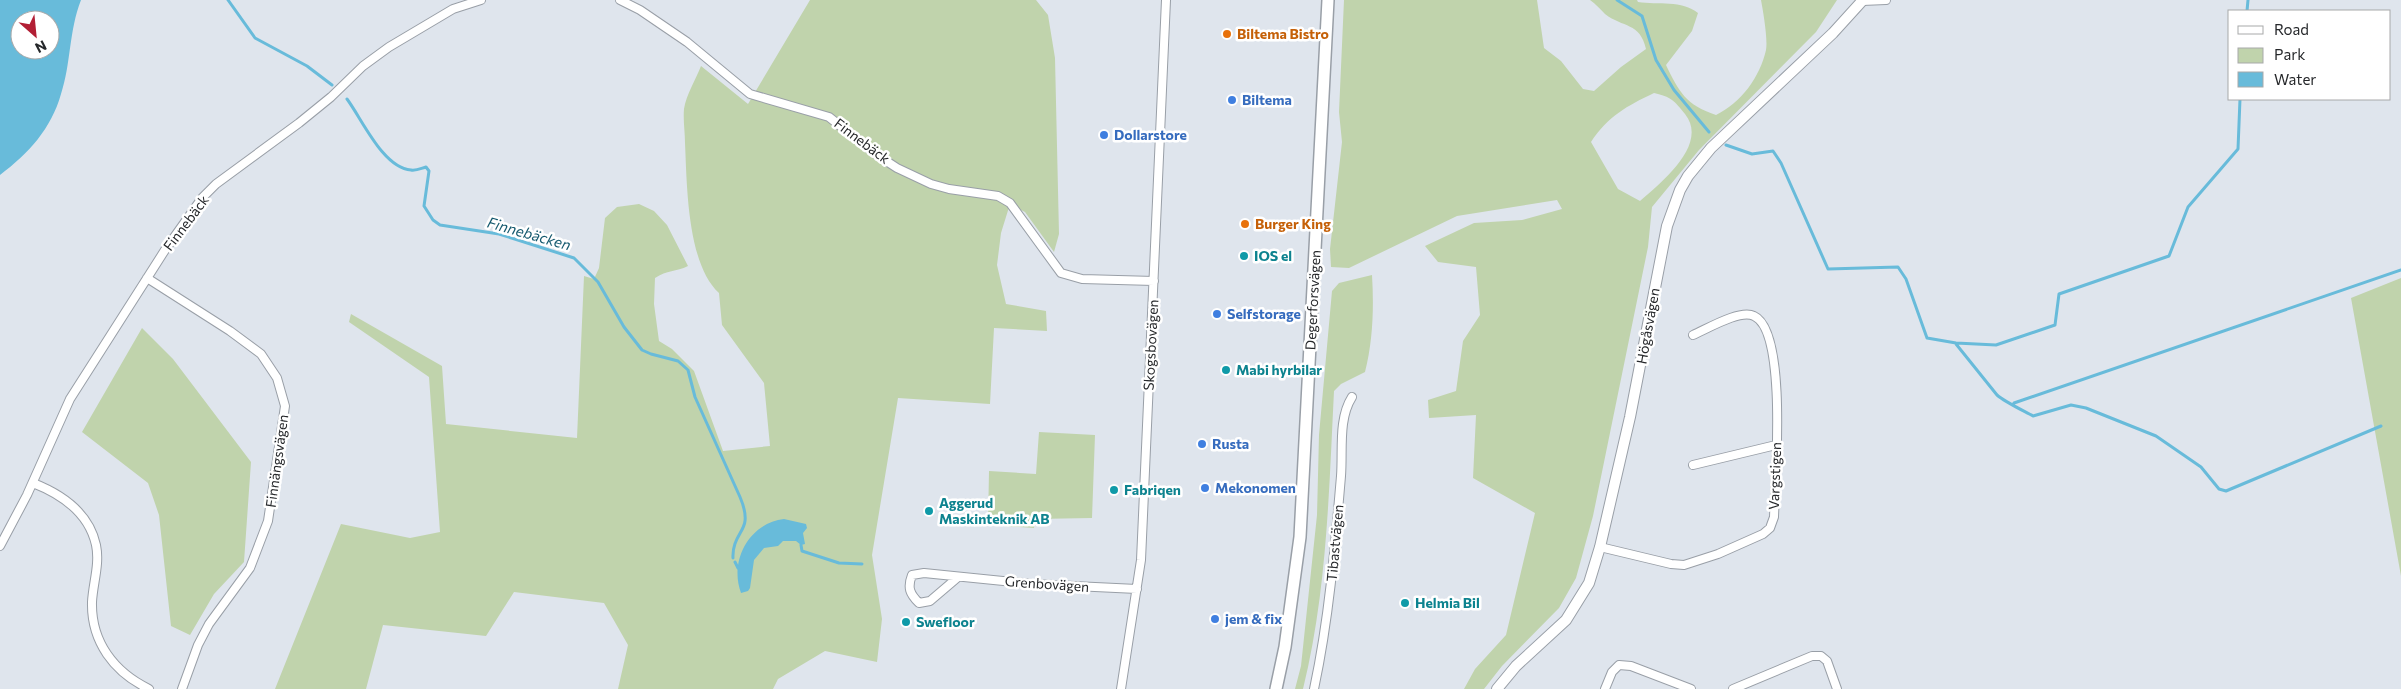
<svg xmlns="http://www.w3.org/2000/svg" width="2401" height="689" font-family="Commissioner,sans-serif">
  <rect width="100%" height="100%" fill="#dfe5ed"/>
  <!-- green -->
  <path fill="#c0d3ac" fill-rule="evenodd" d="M810,0H1036L1048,15L1055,58L1059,234L1054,252L1025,212L1010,204L1001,233L997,265L1006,304L1046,311L1047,331L994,328L990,404L898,398L872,555L882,619L877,662L825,651L778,679L773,689H618L628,645L604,603L514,592L486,636L383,625L366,689H275L341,524L410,538L440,532L429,377L349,322L351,314L442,366L446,424L577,438L584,276L594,279L599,268L605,218L617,207L639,204L654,211L667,225L688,266C676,272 667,270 655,278L654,304L659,341L672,349L694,371L723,451L770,446L764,383L722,325L719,293C687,264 687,185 685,143C685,132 683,120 684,109C686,95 696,79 701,66L748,104Z
    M1344,0H1537L1544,48L1561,61L1583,89L1594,91L1621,67L1646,49C1640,22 1623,28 1605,14C1600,9 1596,4 1590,0H1637L1638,2C1658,5 1682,0 1698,13L1692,31L1666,65C1679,92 1686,105 1716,115C1741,103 1760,77 1766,50C1768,39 1763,11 1761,0H1837L1816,32L1699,150L1652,207L1648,247L1593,516L1576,578L1559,608L1502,666L1484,689H1464L1475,669L1506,635L1535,513L1473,478L1476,415L1429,418L1428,400L1456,391L1463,341L1480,315L1476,267L1438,262L1425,246L1474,223L1522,220L1562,209L1557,200L1457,216L1349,268L1331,267L1330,249L1342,142L1339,112ZM1654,93C1671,97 1674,100 1685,114C1709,144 1662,182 1640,201L1618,189L1591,142C1608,116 1627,106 1654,93Z
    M1372,275C1374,307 1373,341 1365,372L1341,384L1334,391C1329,490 1327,592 1303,689H1295L1301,666L1317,515L1319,435L1332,291L1339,283Z
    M2401,278V576L2351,298Z
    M142,328L173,359L251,462L244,562L214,594L190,635L171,626L159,515L148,483L82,432Z
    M1039,432L1095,435L1092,518L1035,519L1034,528L988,525L989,471L1036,474Z"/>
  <!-- water -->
  <path fill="#68bbda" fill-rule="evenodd" d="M0,0H81C69,30 71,64 61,94C51,129 29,153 0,175ZM20,20H50V50H20Z
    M784,519L806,524L807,528L803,533L805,544L801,545L796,541H783L778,546L764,548L754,560L750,588L748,591L741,593C729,561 749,523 784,519Z"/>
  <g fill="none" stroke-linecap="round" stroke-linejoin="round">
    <!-- stream -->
    <path stroke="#68bbda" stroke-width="3" d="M228,0L255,38L307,66L332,85
      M1617,0L1642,16L1656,60L1674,90L1709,132
      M2247,11L2248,0
      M347,99C362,119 383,168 411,170C416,171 422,168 426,167L429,171L424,206L433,220L440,225L499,234L574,258L598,282L624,327L642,350L651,354L678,361L688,370L695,397L740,497C743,504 746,513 745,521C744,532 732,539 733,558
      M1726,145L1752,154L1773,151L1781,163L1828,269L1898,267L1906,279L1927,338L1956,343L1996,345L2055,325L2059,294L2169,256L2188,207L2238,149L2240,99
      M1956,344L1997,395C2005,402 2024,411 2033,416L2071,405L2086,408L2156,436L2201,467L2219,489L2226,491L2381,426
      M2014,403L2401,270
      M801,545L802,551L839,563L862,564
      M735,562L738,568"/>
    <defs>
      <path id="minor" d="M620,0L640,10L687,42L750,94L829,117L877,155L897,168L931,184L949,189L998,196L1010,203L1061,273L1082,279L1154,281
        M1862,1L1886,0
        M147,278L230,331L261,354L277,378L285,406L268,521L250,568L209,624L198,645L182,689
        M1693,465L1776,445
        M33,483C61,494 89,513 96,545C100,564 93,583 92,602C91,642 114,672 149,689
        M0,546L27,495L70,399L165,250L202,198L216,184L299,123L331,97L363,66L389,47L453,9L481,0
        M1600,547L1671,564L1684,565L1718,554L1763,534L1770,528L1774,517C1775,482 1788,331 1754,316C1740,309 1707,329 1693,335
        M957,578L930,601L919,603C910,594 907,588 912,575L924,573L1032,584L1137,589
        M1121,689L1141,560L1166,0
        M1314,689C1329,619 1335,547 1341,476C1343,450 1338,419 1352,397
        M1605,689L1612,672L1619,665L1631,666L1691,689
        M1733,689L1812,656H1821L1827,661L1837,689"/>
      <path id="tertiary" d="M1497,689L1516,666L1566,620L1589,583L1600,547L1630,417L1667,226L1680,190L1688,176L1711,148L1833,33L1863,0"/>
      <path id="secondary" d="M1276,689L1285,647L1300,537L1328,0"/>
    </defs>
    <!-- minor casing -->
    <use href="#minor" stroke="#999fa7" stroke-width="10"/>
    <!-- tertiary casing -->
    <use href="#tertiary" stroke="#999fa7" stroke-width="12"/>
    <!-- secondary casing -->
    <use href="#secondary" stroke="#999fa7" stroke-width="14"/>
    <!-- minor -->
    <use href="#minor" stroke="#fff" stroke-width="8"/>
    <!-- tertiary -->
    <use href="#tertiary" stroke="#fff" stroke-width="10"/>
    <!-- secondary -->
    <use href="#secondary" stroke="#fff" stroke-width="11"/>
  </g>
  <!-- markers -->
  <g fill="#e8710a" stroke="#fff" stroke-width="2">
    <circle cx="1227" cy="34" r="5"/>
    <circle cx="1245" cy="224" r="5"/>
  </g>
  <g fill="#3f7fe0" stroke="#fff" stroke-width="2">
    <circle cx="1232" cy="100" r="5"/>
    <circle cx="1104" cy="135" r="5"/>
    <circle cx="1217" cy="314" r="5"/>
    <circle cx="1202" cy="444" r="5"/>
    <circle cx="1205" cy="488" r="5"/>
    <circle cx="1215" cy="619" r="5"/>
  </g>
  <g fill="#0f9aa8" stroke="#fff" stroke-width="2">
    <circle cx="1244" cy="256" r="5"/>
    <circle cx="1226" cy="370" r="5"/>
    <circle cx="1114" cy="490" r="5"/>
    <circle cx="929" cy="511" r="5"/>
    <circle cx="1405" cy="603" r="5"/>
    <circle cx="906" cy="622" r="5"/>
  </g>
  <g text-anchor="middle" stroke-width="5" stroke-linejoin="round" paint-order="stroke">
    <!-- food labels -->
    <g font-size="14" font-weight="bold" fill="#c56008" stroke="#fff" text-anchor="start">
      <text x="1237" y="39">Biltema Bistro</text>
      <text x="1255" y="229">Burger King</text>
    </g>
    <!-- shop labels -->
    <g font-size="14" font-weight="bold" fill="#366cbe" stroke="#fff" text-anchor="start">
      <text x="1242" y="105">Biltema</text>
      <text x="1114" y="140">Dollarstore</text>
      <text x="1227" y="319">Selfstorage</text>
      <text x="1212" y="449">Rusta</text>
      <text x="1215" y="493">Mekonomen</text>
      <text x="1225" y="624">jem &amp; fix</text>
    </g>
    <!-- street labels -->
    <g font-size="14" fill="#26282b" stroke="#fff">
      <text transform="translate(862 141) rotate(37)" y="5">Finnebäck</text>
      <text transform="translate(186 223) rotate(-53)" y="5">Finnebäck</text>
      <text transform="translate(1313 300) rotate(-87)" y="5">Degerforsvägen</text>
      <text transform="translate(1648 326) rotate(-80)" y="5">Högåsvägen</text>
      <text transform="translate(1151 345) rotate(-87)" y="5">Skogsbovägen</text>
      <text transform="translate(277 461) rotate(-82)" y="5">Finnängsvägen</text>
      <text transform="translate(1775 476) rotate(-88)" y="5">Vargstigen</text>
      <text transform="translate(1335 543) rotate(-85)" y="5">Tibastvägen</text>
      <text transform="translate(1047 584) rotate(4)" y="5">Grenbovägen</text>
    </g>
    <!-- culture labels -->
    <g font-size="14" font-weight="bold" fill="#0d838f" stroke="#fff" text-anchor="start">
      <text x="1254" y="261">IOS el</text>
      <text x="1236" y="375">Mabi hyrbilar</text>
      <text x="1124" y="495">Fabriqen</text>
      <text x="939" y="508">Aggerud<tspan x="939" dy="16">Maskinteknik AB</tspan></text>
      <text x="1415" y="608">Helmia Bil</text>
      <text x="916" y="627">Swefloor</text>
    </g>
    <!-- water labels -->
    <g font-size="15" font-style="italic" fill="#14596e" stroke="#fff">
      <text transform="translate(529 234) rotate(16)" y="5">Finnebäcken</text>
    </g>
  </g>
  <!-- legend -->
  <rect x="2228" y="10" width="162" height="90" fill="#ffffff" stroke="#a8a9aa"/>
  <rect x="2238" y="26" width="25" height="8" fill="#ffffff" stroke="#a8a9aa"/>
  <text x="2274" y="35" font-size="15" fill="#26282b">Road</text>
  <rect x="2238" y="48" width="25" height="15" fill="#c0d3ac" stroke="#a8a9aa"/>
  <text x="2274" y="60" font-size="15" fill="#26282b">Park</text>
  <rect x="2238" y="72" width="25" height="15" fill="#68bbda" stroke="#a8a9aa"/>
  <text x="2274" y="85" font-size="15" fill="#26282b">Water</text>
  <!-- north arrow -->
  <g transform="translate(35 35) rotate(153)"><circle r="24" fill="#ffffff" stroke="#a8a9aa"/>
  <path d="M0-4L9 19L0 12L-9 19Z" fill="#b21f35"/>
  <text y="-8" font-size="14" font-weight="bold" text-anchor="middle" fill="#26282b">N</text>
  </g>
</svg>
